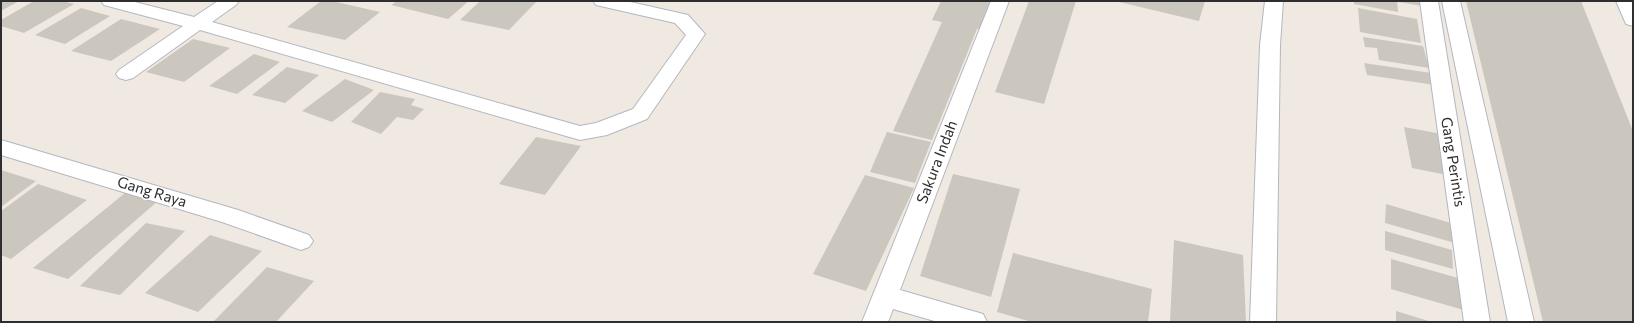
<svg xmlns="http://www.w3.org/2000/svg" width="1634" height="323" font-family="Commissioner,sans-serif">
  <rect width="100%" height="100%" fill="#efe9e1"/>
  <!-- building -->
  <path fill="#cbc7bf" d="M1,1H19L1,11Z
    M34,1H62L74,4L24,33L1,26V20Z
    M321,1H332L380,12L345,40L287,27Z
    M397,1H469L448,19L391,5Z
    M480,1H537L509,30L460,20Z
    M941,1H995L984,30L977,29L932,140L893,131L942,22L932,20Z
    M1029,1H1076L1044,104L995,92Z
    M1115,1H1205L1199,21Z
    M1354,1H1397L1398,12L1354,4Z
    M1399,1H1422V6L1399,2Z
    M1466,1H1581L1633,131V322H1543Z
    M81,8L110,16L65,44L35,35Z
    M1358,8L1417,19L1421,43L1360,32Z
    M121,19L160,29L111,61L71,51Z
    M1363,37L1423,46L1429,68L1379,60L1377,48L1365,47Z
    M193,39L230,48L184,82L146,72Z
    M254,54L280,62L237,94L209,86Z
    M1364,63L1431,73L1435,85L1367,75Z
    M287,67L319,75L285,103L252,95Z
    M345,79L374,90L332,122L302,111Z
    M380,92L415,99L411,105L424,109L413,120L397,117L381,134L351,122Z
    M1404,127L1442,134L1452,176L1412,168Z
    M887,132L931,142L915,183L870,172Z
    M536,137L581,146L545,195L499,184Z
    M1,170L36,181L1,207Z
    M953,174L1020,189L991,297L920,276Z
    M865,175L914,188L866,291L813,274Z
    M38,184L87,200L11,259L1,255V211Z
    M125,193L158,201L68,279L33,268Z
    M1386,204L1461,226L1462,245L1385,223Z
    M146,223L185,231L120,295L80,286Z
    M1385,231L1452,250L1453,269L1385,250Z
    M210,235L262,251L198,312L145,293Z
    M1174,240L1243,255L1246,322H1170Z
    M1013,253L1152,289L1148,322H1032L997,312Z
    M1391,259L1465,280L1467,311L1391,289Z
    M267,267L314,281L276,322H213Z
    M1396,311L1432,322H1396Z"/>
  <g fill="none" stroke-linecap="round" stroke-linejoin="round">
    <defs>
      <path id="minor" d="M101,1H131L194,17L218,1H239L236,5L212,22L580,126L596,123L633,109L686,35L675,23L596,5L593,1H626L688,15L705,34L647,119L607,135L580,140L200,30L133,78L126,80L119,78L116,74L119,70L183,26L104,5Z
        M991,1H1009L900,290L983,314L987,322H938L893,309L888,322H862Z
        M1265,1H1283L1280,45L1276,322H1250L1260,45Z
        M1420,1H1438L1490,322H1464Z
        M1442,1H1460L1534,322H1508Z
        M1616,1H1633V26L1626,24Z
        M1,140L238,210L309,235L313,241L309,247L301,250L222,222L1,155Z"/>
    </defs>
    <!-- minor casing -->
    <use href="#minor" stroke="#b4b7c1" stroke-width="2"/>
    <!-- minor -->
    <use href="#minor" fill="#fff" fill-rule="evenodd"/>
  </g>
  <g text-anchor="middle" stroke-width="3" stroke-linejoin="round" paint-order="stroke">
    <!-- street labels -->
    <g font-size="15" fill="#2e2e2e" stroke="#fff">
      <text transform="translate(937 162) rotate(-69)" y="5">Sakura Indah</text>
      <text transform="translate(1453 162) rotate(81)" y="5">Gang Perintis</text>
      <text transform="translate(152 192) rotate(17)" y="5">Gang Raya</text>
    </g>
  </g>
  <!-- border -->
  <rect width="1634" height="323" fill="none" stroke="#2e2e2e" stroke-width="4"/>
</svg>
